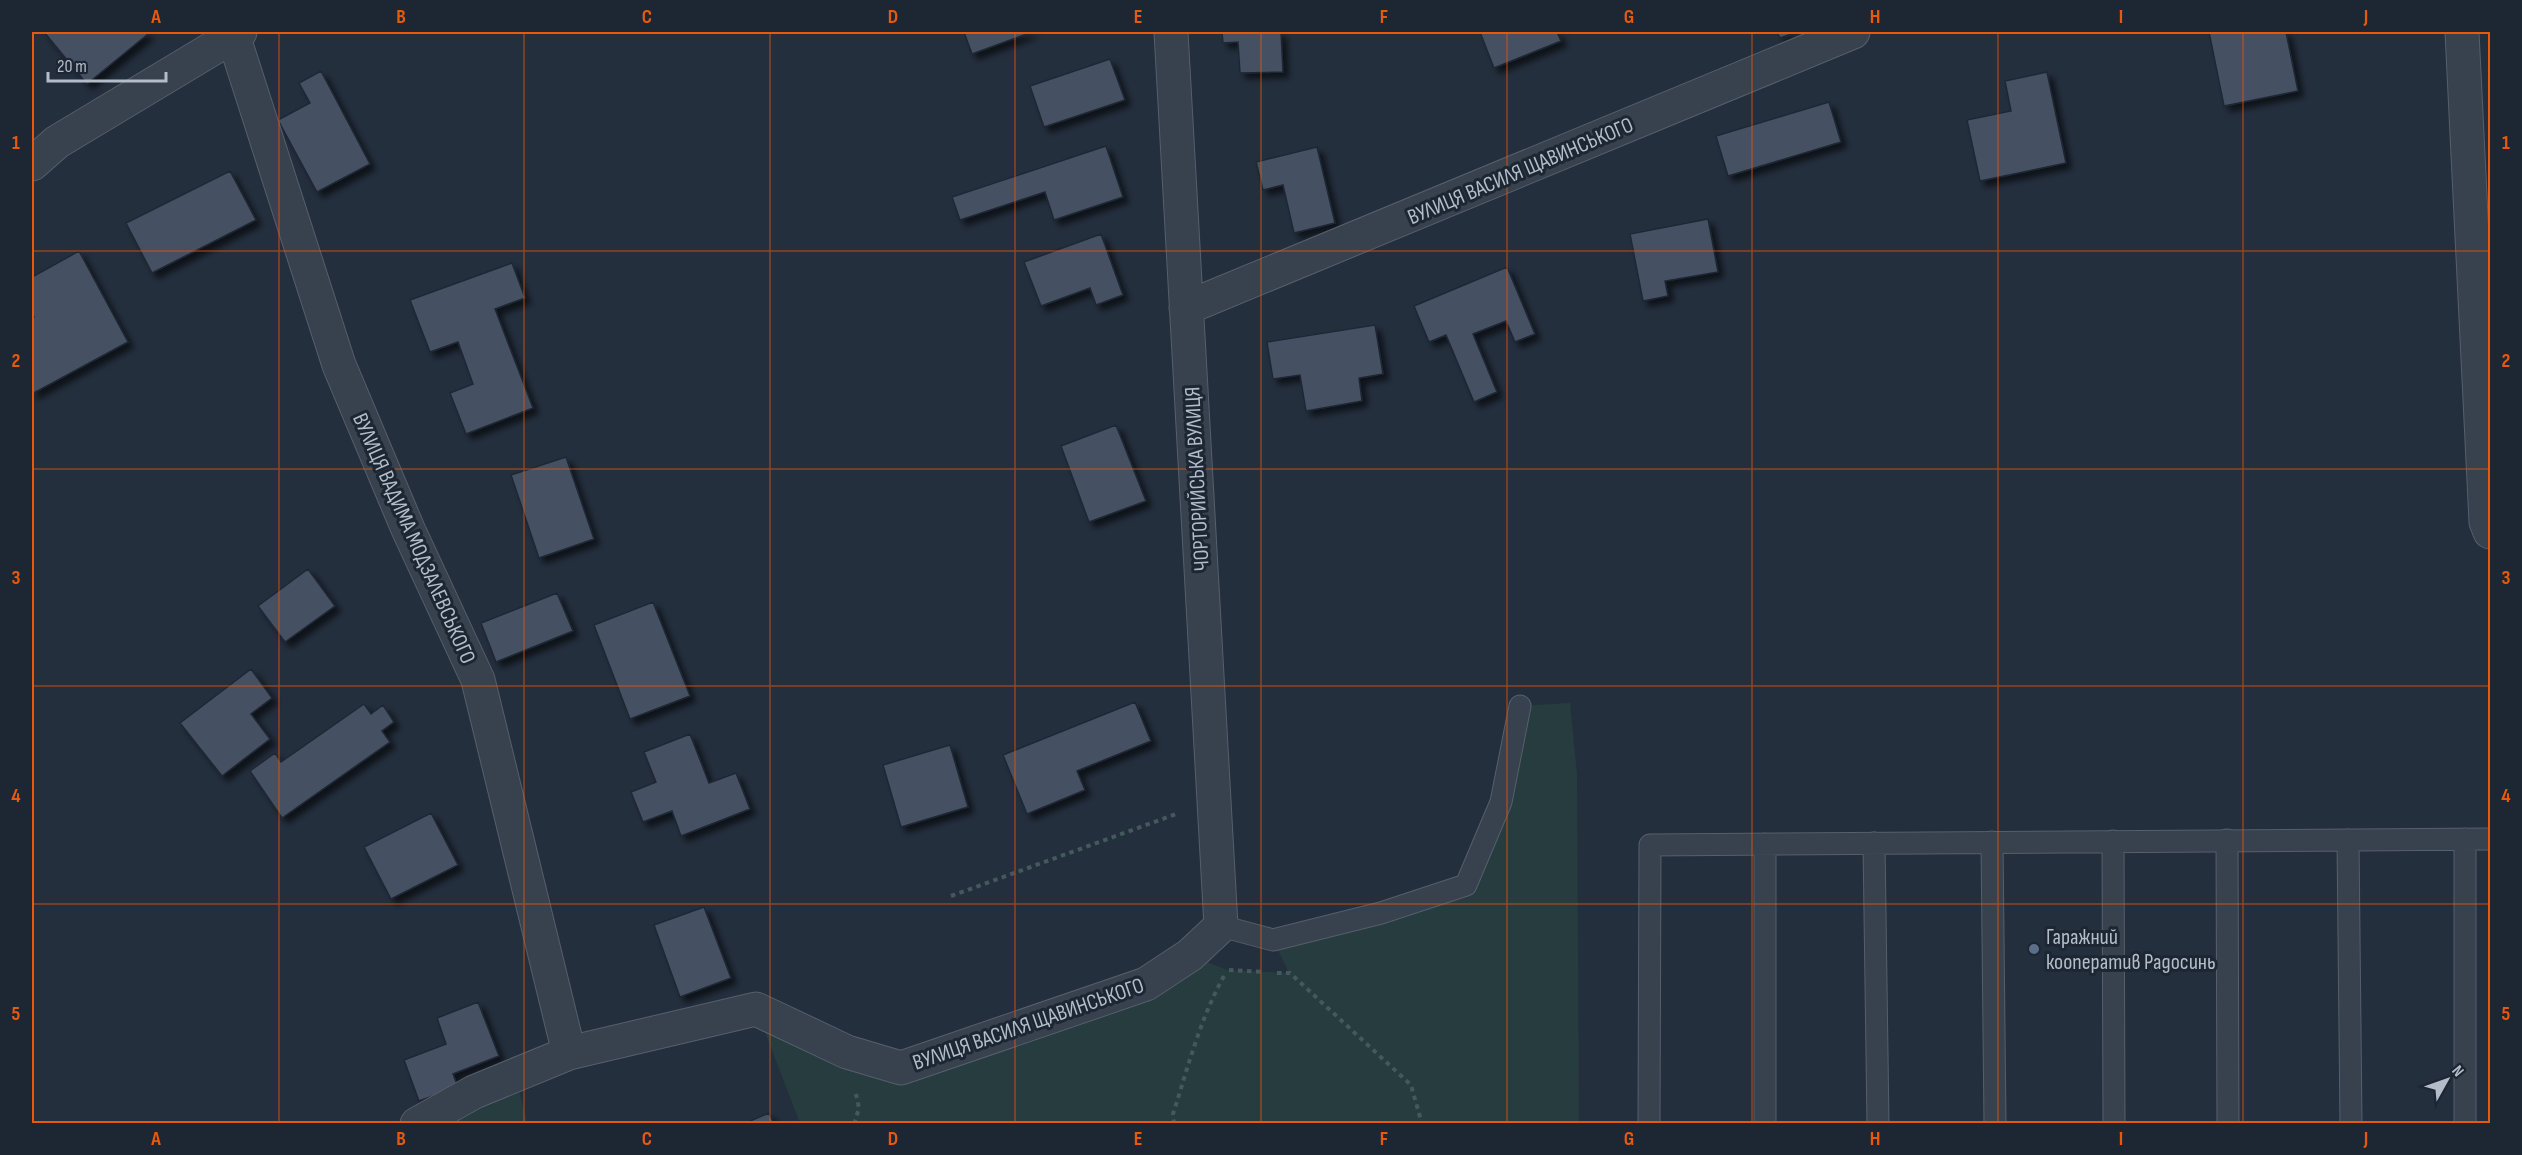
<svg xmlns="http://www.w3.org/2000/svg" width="2522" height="1155" font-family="'Sofia Sans Condensed',sans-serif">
  <defs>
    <filter id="shadow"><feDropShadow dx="5.5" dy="5.5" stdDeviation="3" flood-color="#0009"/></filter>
  </defs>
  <rect width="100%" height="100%" fill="#242f3e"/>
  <!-- green -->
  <path fill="#263c3f" d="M1570,703L1577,774L1579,1123H800L756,1009L901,1068L1190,955L1227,970L1289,973L1273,940L1466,885L1520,706Z
    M515,1075L527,1123L417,1124Z"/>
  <!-- building -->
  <path fill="#455162" stroke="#1f2835" stroke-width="1.5" filter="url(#shadow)" d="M44,32H146L148,34L87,84Z
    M964,32H1032L972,54Z
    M1222,32H1281L1283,72L1240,73L1238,42L1223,43Z
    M1480,32H1557L1561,41L1494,68Z
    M1777,32H1797L1780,38Z
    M2209,32H2286L2298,91L2224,106Z
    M1110,59L1125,100L1044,127L1030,86Z
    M321,71L370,164L317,192L278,120L310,103L299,83Z
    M2047,72L2066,163L1980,181L1967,120L2011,111L2005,81Z
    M1829,102L1841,142L1728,176L1716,136Z
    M1106,146L1123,197L1054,220L1045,192L960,220L952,197Z
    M1317,147L1335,223L1294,233L1283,185L1263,190L1256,162Z
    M230,171L256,220L152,273L126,223Z
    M1708,219L1718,272L1665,281L1668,296L1643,301L1630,234Z
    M1101,234L1123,295L1096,305L1090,288L1041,306L1024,262Z
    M79,251L128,342L32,394V318L34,317L32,313V277Z
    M512,263L525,298L495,309L533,408L466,434L450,393L473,384L458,342L430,352L410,300Z
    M1507,267L1535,334L1515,342L1506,321L1473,334L1497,392L1474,402L1446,335L1429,342L1414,306Z
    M1375,325L1383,374L1359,378L1362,401L1306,411L1300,375L1273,379L1267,342Z
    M1116,425L1146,501L1089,522L1061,446Z
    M566,457L594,539L539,558L511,475Z
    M308,569L335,606L285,642L258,606Z
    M557,593L573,631L496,662L481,623Z
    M653,602L690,696L630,719L594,625Z
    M251,669L272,698L251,714L270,739L222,776L180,723Z
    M1135,702L1151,741L1077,771L1085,790L1027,814L1003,755Z
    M364,704L371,714L383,705L394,722L382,731L390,742L282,818L250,771L275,753L281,762Z
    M690,734L709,783L736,773L750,809L681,836L672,811L643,822L631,792L656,782L644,752Z
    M950,745L968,807L901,827L883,765Z
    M431,813L458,865L391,899L364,847Z
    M704,907L731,978L680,997L654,925Z
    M478,1002L499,1056L453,1074L458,1087L419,1101L404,1060L446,1044L437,1018Z
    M769,1113L774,1124H743Z"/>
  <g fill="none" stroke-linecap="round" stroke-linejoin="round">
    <defs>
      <path id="lane" d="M2227,840L2228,1124
        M2348,840L2351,1124
        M2113,841L2114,1124
        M1992,842L1995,1124
        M1874,843L1878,1124
        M1221,926L1273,940L1381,913L1466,885L1501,802L1520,706
        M1649,1124L1650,845L2490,839
        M1765,1124V844
        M2465,1124V839"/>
      <path id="street" d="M232,32L339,365L408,529L478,680L569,1053
        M2462,32L2486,522L2490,532
        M32,164L57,142L240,32
        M1186,308L1853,32
        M417,1124L474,1092L569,1053L756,1009L847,1052L901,1068L1146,984L1190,955L1221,926L1171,32"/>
    </defs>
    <!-- lane casing -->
    <use href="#lane" stroke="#565f6c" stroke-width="23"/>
    <!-- street casing -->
    <use href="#street" stroke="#565f6c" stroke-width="35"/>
    <!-- path -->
    <path stroke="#44595c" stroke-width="4" stroke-dasharray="4.5 4.5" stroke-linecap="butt" d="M951,896L1179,813
      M1229,970L1264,972
      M1277,973H1290L1411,1085L1422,1124
      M854,1124L859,1108L856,1094
      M1174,1124L1173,1114C1188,1067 1200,1019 1224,976"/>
    <!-- lane -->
    <use href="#lane" stroke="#38414e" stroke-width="21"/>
    <!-- street -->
    <use href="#street" stroke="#38414e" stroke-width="33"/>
  </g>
  <!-- grid -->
  <path fill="none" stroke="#e8590c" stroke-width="1.5" stroke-opacity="0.55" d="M279,32V1124M524,32V1124M770,32V1124M1015,32V1124M1261,32V1124M1507,32V1124M1752,32V1124M1998,32V1124M2243,32V1124M32,251H2490M32,469H2490M32,686H2490M32,904H2490"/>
  <!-- markers -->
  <circle fill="#5c6f8a" stroke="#1d2633" stroke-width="2" cx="2034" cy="949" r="6"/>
  <g text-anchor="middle" stroke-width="6" stroke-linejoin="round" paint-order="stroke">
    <!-- street labels -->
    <g font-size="22" fill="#b4bcc9" stroke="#1d2633">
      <text transform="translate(1520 170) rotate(-23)" y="8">ВУЛИЦЯ ВАСИЛЯ ЩАВИНСЬКОГО</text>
      <text transform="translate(1196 479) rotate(-93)" y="8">ЧОРТОРИЙСЬКА ВУЛИЦЯ</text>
      <text transform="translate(415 538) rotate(66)" y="8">ВУЛИЦЯ ВАДИМА МОДЗАЛЕВСЬКОГО</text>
      <text transform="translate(1028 1023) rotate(-19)" y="8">ВУЛИЦЯ ВАСИЛЯ ЩАВИНСЬКОГО</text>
    </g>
    <!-- poi labels -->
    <g font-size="22" fill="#b4bcc9" stroke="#1d2633" text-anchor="start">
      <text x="2046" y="944">Гаражний<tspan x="2046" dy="25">кооператив Радосинь</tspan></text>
    </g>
  </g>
  <!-- border -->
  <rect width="2522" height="1155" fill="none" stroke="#1d2633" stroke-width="66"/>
  <!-- north arrow -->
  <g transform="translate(2447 1080) rotate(50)" stroke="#1d2633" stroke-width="4.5" paint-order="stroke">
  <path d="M0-4.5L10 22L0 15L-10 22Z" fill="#b4bcc9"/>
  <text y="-9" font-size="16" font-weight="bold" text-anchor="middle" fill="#b4bcc9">N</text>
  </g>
  <!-- scale -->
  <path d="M48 72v9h118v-9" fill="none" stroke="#b4bcc9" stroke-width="3"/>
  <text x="57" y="72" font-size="18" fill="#b4bcc9" stroke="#1d2633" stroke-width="4.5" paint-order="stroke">20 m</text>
  <rect x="33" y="33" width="2456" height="1089" fill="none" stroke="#e8590c" stroke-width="2"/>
  <g font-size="20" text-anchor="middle" font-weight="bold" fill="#e8590c">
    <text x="156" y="23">A</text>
    <text x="401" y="23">B</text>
    <text x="647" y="23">C</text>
    <text x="893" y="23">D</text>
    <text x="1138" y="23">E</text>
    <text x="1384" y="23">F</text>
    <text x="1629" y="23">G</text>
    <text x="1875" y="23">H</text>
    <text x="2121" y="23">I</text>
    <text x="2366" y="23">J</text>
    <text x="16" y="149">1</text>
    <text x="2506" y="149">1</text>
    <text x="16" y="367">2</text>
    <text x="2506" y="367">2</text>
    <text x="16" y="584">3</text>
    <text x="2506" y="584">3</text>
    <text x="16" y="802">4</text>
    <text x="2506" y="802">4</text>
    <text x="16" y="1020">5</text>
    <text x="2506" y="1020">5</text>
    <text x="156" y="1145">A</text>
    <text x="401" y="1145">B</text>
    <text x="647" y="1145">C</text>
    <text x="893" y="1145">D</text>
    <text x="1138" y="1145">E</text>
    <text x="1384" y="1145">F</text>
    <text x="1629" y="1145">G</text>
    <text x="1875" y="1145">H</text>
    <text x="2121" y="1145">I</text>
    <text x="2366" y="1145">J</text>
  </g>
</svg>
